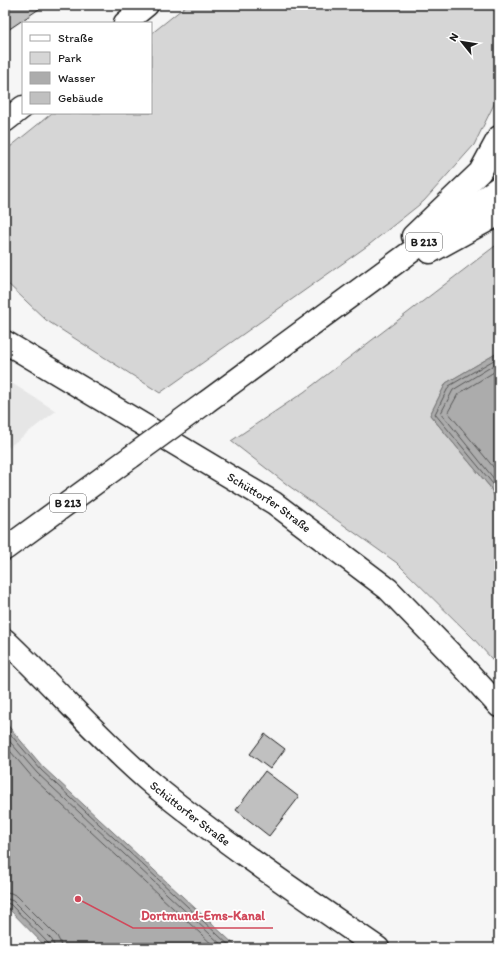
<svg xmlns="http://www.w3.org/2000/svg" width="504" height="953" font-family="Itim,sans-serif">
  <rect width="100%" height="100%" fill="#f6f6f6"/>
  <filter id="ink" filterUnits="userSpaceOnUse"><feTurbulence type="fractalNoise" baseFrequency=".025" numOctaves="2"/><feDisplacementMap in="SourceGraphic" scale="8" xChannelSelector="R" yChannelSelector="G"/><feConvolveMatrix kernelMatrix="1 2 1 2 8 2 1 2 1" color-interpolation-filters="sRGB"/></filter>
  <g filter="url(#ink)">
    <!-- built -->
    <path fill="#e6e6e6" d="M5,379L56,411L5,450Z"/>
    <!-- green -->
    <path fill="#d6d6d6" stroke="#797979" d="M187,5H499V94L474,145L424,201L370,244L160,393L46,320L5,281V151L52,113H151V34Z
      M499,243V352L446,383L430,415L490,487L499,505V667L473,638L397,563L289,486L231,441L304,392Z"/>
    <!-- water -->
    <path fill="#acacac" stroke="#727272" d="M499,352V505L490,487L430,415L446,383Z
      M5,722L43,767L238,948H47L5,905Z"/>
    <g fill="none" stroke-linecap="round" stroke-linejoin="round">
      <!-- shore -->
      <path stroke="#565656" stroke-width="1" d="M499,357L449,386L435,414L493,484L499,496
        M499,362L453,390L441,413L499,485
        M499,369L458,394L448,412L499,474
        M5,728L41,770L232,948
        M5,736L37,773L225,948
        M5,745L33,778L216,948
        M5,892L11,893L17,896L57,936L60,942L61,948
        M5,898L13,901L52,940L55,948
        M5,903L10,904L49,944L50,948"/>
    </g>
    <!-- building -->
    <path fill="#c0c0c0" stroke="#1c1c1c" d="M5,5H45L5,32Z
      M265,734L285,749L270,769L250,754Z
      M265,771L299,797L269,836L236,810Z"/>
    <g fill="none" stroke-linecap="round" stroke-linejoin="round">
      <defs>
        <g id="minor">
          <path id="s1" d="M5,640C55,687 100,740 152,784C224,843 301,895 378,948"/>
        </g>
        <g id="major">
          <path d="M125,23L147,5"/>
          <path d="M5,121L23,107"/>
          <path d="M413,236L480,172L499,137"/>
          <path d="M430,252L499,214"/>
          <path id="s2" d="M5,342L274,503L388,589L456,659L499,706"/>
          <path d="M205,403L499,187"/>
          <path d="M5,549L131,457"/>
        </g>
      </defs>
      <!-- minor casing -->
      <use href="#minor" stroke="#1c1c1c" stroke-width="25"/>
      <!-- major casing -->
      <use href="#major" stroke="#1c1c1c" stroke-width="25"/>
      <!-- minor -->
      <use href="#minor" stroke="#fff" stroke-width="22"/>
      <!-- major -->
      <use href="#major" stroke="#fff" stroke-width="22"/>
      <defs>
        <path id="major-bridge" d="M131,457L205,403"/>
      </defs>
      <!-- major-bridge casing -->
      <use href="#major-bridge" stroke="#1c1c1c" stroke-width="25" stroke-linecap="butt"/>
      <!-- major-bridge -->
      <use href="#major-bridge" stroke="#fff" stroke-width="22"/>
    </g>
  </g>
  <g text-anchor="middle" stroke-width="3.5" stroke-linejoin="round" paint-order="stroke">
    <!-- shield labels -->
    <g fill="#fff" stroke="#606060" stroke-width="1">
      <rect x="406" y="233" width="36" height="18" rx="3"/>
      <rect x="50" y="494" width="36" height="18" rx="3"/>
    </g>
    <g font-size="11" font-weight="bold" fill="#1c1c1c">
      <text x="424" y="246">B 213</text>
      <text x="68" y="507">B 213</text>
    </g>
    <!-- street labels -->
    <g font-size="12" fill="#1c1c1c" stroke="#fff">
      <text dy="4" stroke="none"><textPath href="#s2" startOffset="309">Schüttorfer Straße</textPath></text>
      <text dy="4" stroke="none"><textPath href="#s1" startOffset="254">Schüttorfer Straße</textPath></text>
    </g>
  </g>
  <!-- callouts -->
  <path fill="none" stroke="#d1495b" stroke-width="1.5" d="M78 899L133 928H273"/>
  <circle fill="#d1495b" stroke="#fff" stroke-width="1.5" cx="78" cy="899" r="4"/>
  <g font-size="13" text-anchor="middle" font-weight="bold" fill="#d1495b" stroke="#fff" stroke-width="3.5" stroke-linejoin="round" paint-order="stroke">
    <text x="203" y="920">Dortmund-Ems-Kanal</text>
  </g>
  <!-- margin -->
  <rect width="504" height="953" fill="none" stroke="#fff" stroke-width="20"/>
  <rect x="10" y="10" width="484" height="933" fill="none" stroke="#1c1c1c" stroke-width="1.5" filter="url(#ink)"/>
  <!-- legend -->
  <rect x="22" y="22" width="130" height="92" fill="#ffffff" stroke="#a4a4a4"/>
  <rect x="30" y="35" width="20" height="6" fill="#ffffff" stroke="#a4a4a4"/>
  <text x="58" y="42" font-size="12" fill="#1c1c1c">Straße</text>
  <rect x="30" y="52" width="20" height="12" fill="#d6d6d6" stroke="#a4a4a4"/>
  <text x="58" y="62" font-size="12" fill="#1c1c1c">Park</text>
  <rect x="30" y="72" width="20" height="12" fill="#acacac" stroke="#a4a4a4"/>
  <text x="58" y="82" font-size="12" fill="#1c1c1c">Wasser</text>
  <rect x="30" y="92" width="20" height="12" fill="#c0c0c0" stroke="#a4a4a4"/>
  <text x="58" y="102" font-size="12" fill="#1c1c1c">Gebäude</text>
  <!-- north arrow -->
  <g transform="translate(462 42) rotate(300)" stroke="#ffffff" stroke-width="3" paint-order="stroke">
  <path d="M0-3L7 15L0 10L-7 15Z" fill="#1c1c1c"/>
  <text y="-6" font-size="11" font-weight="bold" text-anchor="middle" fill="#1c1c1c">N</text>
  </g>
</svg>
